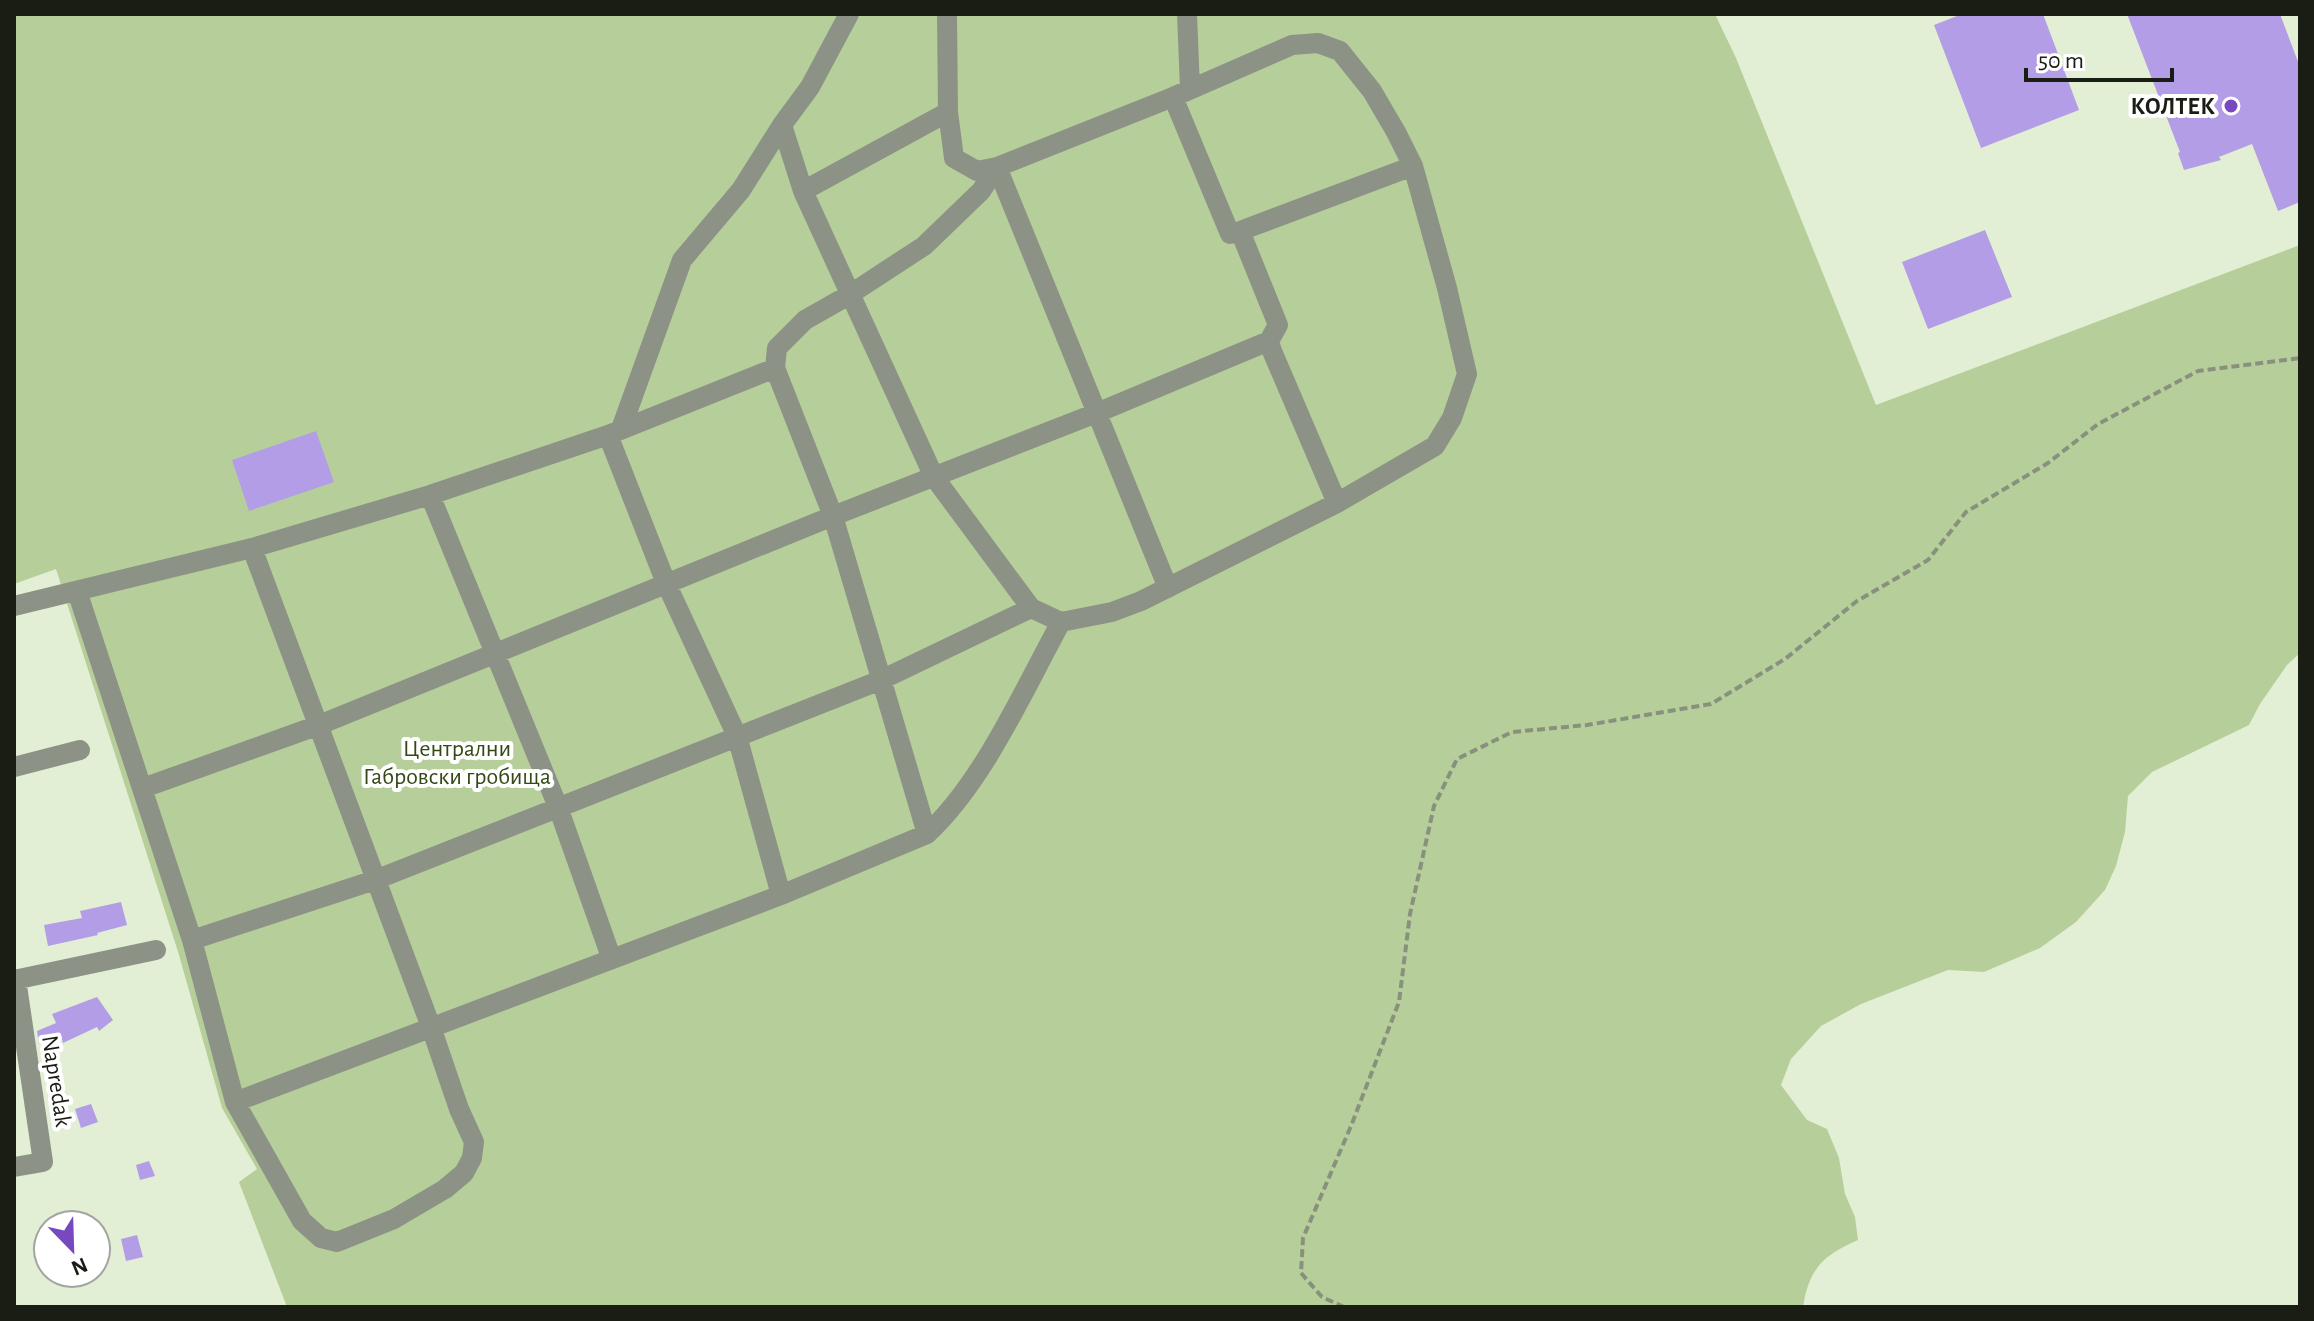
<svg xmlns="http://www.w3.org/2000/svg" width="2314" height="1321" font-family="'Alegreya Sans',sans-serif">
  <rect width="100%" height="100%" fill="#e2efd4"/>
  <!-- green -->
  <path fill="#b6cf9a" d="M14,14H1715L1736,58L1876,405L2300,245V653L2287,665L2260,704L2249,725L2152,772L2128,796L2125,832L2116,866L2105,890L2076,922L2040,948L1984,972L1948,970L1861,1004L1821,1026L1791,1059L1781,1085L1807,1120L1827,1129L1839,1158L1845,1194L1855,1217L1858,1240C1823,1255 1809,1269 1803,1307H287L239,1182L257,1169L222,1108L179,955L56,569L14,584Z"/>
  <!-- building -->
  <path fill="#b39de6" d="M1962,14H2043L2079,110L1981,148L1934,25Z
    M2127,14H2280L2300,67V202L2278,211L2252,144L2219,157L2221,160L2184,170L2178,153L2180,152Z
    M1985,230L2012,297L1928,329L1902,262Z
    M316,431L334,482L249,511L232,460Z
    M121,902L127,925L97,933L98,935L48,946L44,925L82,918L80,911Z
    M97,997L113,1020L99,1031L97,1027L63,1043L61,1036L39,1044L37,1031L56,1023L52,1014Z
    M91,1104L98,1122L81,1128L75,1109Z
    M149,1161L155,1176L140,1180L136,1165Z
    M137,1235L143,1257L126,1261L121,1239Z"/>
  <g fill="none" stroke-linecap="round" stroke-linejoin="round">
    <!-- path -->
    <path stroke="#88917e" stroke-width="4" stroke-dasharray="8 4" stroke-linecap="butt" d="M1344,1307L1322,1297L1301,1273L1303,1238L1351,1126L1399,1002L1410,914L1434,806L1457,759L1512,732L1587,725L1711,704L1785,659L1857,601L1928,560L1966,512L2048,463L2098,424L2198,371L2300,358"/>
    <!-- minor -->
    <path stroke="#8d9287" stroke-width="20" d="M947,14L948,112L954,158L977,171L997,167L1168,588
      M1187,14L1190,89
      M782,125L803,191L934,477L1031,608L1061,622L1112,612L1141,601L1337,503L1272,351L1269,341L1278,325L1240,231L1230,234L1173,97
      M803,191L948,112
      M1240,231L1413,166
      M775,368L833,516L927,834
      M621,429L682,260L741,190L782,125L810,87L849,14
      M608,435L666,583L737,736L781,895
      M430,495L558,807L611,957
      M77,591L192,940L235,1102L302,1221L321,1238L337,1242L394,1219L445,1189L464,1173L472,1158L474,1142L459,1109L431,1027L252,548
      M14,606L252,548L430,495L608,435L775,368L777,348L805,320L849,295L924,246L981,191L997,167L1173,97L1292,45L1318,43L1340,51L1372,91L1396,132L1413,166L1447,288L1467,374L1452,418L1435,446L1337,503
      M14,767L80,750
      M143,788L319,725L833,516L1099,412L1269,341
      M192,940L375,880L881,680L1031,608
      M14,980L156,950
      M235,1102L781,895L927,834C984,781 1023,691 1061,622
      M14,1167L43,1162L16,979"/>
  </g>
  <!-- markers -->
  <circle fill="#7748c0" stroke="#fff" stroke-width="3" cx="2231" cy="106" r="8"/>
  <g text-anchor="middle" stroke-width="8" stroke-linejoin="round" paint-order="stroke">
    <!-- poi labels -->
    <g font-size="24" font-weight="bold" fill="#191d14" stroke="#fff" text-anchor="end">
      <text x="2215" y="114">КОЛТЕК</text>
    </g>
    <!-- park labels -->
    <g font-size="24" fill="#344914" stroke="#fff">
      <text x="457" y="756">Централни<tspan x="457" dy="28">Габровски гробища</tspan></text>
    </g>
    <!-- street labels -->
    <g font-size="24" fill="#191d14" stroke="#fff">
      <text transform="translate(57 1081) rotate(81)" y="8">Napredak</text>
    </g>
  </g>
  <!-- border -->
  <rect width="2314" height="1321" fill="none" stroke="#191d14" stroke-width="32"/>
  <!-- north arrow -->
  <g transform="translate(72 1249) rotate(157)"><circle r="38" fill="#ffffff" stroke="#a3a5a1" stroke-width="2"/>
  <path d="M0-6L14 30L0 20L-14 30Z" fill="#7748c0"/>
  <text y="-12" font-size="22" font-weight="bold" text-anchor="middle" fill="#191d14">N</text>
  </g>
  <!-- scale -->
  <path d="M2026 68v12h146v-12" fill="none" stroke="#191d14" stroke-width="4"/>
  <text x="2038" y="68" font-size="24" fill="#191d14" stroke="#ffffff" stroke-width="6" paint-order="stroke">50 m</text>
</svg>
